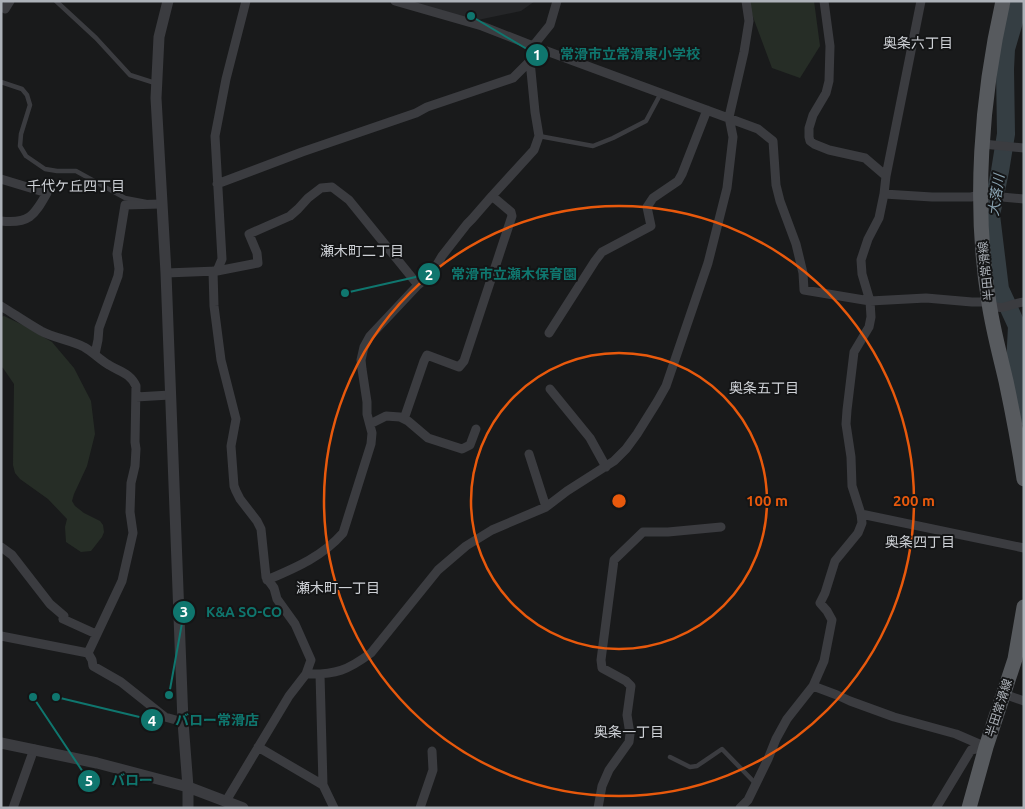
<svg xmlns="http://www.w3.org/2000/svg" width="1025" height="809" font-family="Ubuntu,'Noto Sans JP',sans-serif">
  <rect width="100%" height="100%" fill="#191a1b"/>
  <!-- built -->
  <path fill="#252628" d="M389,1H535L521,11L468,22Z"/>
  <!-- green -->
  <path fill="#262d26" d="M747,1H814L820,46L800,78L772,68Z
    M4,316L23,325L52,342L74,368L91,401L95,434L87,466L74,494L72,501L75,506L84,513L100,521L103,525L104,532L102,537L91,551L81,552L66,542L65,527L67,519L48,499L20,479L15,473L13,465L14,384L3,368L1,367V317Z"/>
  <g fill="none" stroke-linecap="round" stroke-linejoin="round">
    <!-- river -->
    <path stroke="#353e43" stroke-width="18" d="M1020,1L1006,49L1005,69L1006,134L1000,171L991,215L1000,289L1017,326L1015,366L1018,390L1024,416"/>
    <!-- service -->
    <path stroke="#3b3c40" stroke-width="4.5" d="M56,1L96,38L130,75L155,83
      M1,82L22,89L27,95L30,105L21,134L20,146L26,156L45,169L57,171H76L125,198L146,202
      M539,136L593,146L613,138L646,121L661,93
      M670,757L690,767L697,766L722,749L756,784"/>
    <!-- minor -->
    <path stroke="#3b3c40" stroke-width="9" d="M395,1L482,26L533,46L758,129L773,141L776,185L780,201L796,244L803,273L804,290L870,301L926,298L972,302H989C1000,314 1010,303 1024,302
      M824,1L830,46L829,81L826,93L813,115L809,128V137L810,141L814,144L829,150L865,158L886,176
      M1,6L5,9L10,1
      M983,144L1024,148
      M1,179L47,193C34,216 29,224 1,221
      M217,184L302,152L416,113L427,107L513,78L530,61
      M884,194L932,197H971L980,195L1024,199
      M213,271L214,306L221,360L236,419L231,446L234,486L236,491L240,499L257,521L261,529L266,577L274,588L277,599L295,624L311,660L306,674L289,696L226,801
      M217,271L258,263L257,253L249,234L290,216L298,209L308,198L321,188L332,187L349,200L418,285
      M166,273L217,271L222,259L215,136L226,79L246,1
      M1,306C14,314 27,323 41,331C54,338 70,340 84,347C93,352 100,360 109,365C120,372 130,373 136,386L135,442L136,449L135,466L131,483L130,512L133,533L122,581L88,653
      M549,333L595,261L602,252L651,226L647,207L653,198L678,181L682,174L707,110
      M95,354L98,340L99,328L118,276L119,269L117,254L125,205L161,204
      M550,389L590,438L606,467
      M136,397L170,395
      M404,419L424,361L427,355L459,367L464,361L512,216L511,212L492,196
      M370,424L386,416L400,417L408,421L428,438L462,449L470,445L476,429
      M529,454L546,507
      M861,514L1024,548
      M1,547L12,555L50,604L64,616L63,619L96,634
      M267,580C295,568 322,557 343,533L371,444L372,433L367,414V402L362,369L361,360L364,347L370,336L418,285L432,273L442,256L467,224L472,219L492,196L534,150L539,136L535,112L530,61L533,46L550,25L557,1
      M1,636L88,653L92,660L93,666L121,682L165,717L183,722
      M306,674C336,675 348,670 371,653L438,570L466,546L492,530L546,507L567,491L614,461L626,449L637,434L657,402L666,386L708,263L727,188L733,137L729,117L744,52L749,21L746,1
      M320,674L323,785L334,808
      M813,686L837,695L850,701L894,717L956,734L986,747
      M1004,694L1024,701
      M258,747L323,785
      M13,808L34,749
      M420,808L433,770L432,751
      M598,808L602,786L609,770L629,742L630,734L627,715L631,686L626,681L602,668L601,660L614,560L643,532H668L721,527
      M740,808L748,800L768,759L776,739L787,719L813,686L824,661L832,620L827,611L820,603L825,593L835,561L858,533L862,523L861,514L852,486L851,457L846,424L847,410L854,352L869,327L871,317L870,301L862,274L861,260L868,239L879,218L884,194L886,176L921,1
      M936,808L971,750L986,747"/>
    <!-- tertiary -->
    <path stroke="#3b3c40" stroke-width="11" d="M168,1L159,37L156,98L166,273L183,722L188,787V808
      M1,743L97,763L188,787L243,808"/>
    <!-- primary -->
    <path stroke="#575a5e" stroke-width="15" d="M1003,1C981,98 973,205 989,303C993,330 1000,355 1006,381C1013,414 1019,446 1024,479
      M969,808L986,747L1015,659L1024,607"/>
  </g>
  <!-- distance rings -->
  <g fill="none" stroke="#e8590c" stroke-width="2.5">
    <circle cx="619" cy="501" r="148"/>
    <circle cx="619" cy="501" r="295"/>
  </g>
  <g text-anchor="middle" stroke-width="4" stroke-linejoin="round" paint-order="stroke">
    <!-- street labels -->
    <g font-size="12" fill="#adb2b9" stroke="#141516">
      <text transform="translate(986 271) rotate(-96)" y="4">半田常滑線</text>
      <text transform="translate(999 708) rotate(-72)" y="4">半田常滑線</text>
    </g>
    <!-- neighbourhood labels -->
    <g font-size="14" fill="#ced1d6" stroke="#141516">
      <text x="918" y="48">奥条六丁目</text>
      <text x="76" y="191">千代ケ丘四丁目</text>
      <text x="362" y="256">瀬木町二丁目</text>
      <text x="764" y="393">奥条五丁目</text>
      <text x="920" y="547">奥条四丁目</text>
      <text x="338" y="593">瀬木町一丁目</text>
      <text x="629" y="737">奥条一丁目</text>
    </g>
    <!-- water labels -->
    <g font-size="14" font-style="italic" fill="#89a2b0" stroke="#141516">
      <text transform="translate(996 195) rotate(-82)" y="5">大落川</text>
    </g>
  </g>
  <circle cx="619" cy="501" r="8" fill="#e8590c" stroke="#141516" stroke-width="2.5"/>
  <g font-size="15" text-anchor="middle" font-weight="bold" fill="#e8590c" stroke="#141516" stroke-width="4" stroke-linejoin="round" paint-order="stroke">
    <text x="767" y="506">100 m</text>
    <text x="914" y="506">200 m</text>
  </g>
  <!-- callouts -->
  <path fill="none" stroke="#0f766e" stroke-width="2" d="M471 16L537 55M345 293L429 274M169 695L184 612M56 697L152 720M33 697L89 781"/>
  <g fill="#0f766e" stroke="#141516" stroke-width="2">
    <circle cx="471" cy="16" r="5"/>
    <circle cx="345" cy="293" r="5"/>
    <circle cx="169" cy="695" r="5"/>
    <circle cx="56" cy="697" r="5"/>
    <circle cx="33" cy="697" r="5"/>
    <circle cx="537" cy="55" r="12"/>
    <circle cx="429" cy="274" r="12"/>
    <circle cx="184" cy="612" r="12"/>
    <circle cx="152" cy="720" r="12"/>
    <circle cx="89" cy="781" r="12"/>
  </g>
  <g font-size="15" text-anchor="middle" font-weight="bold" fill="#fff">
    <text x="537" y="60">1</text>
    <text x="429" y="280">2</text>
    <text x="184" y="617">3</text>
    <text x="152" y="726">4</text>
    <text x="89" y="786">5</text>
  </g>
  <g font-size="14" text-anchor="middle" font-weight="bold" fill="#0f766e" stroke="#141516" stroke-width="4" stroke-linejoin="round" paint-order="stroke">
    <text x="630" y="59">常滑市立常滑東小学校</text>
    <text x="514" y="279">常滑市立瀬木保育園</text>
    <text x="244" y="617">K&amp;A SO-CO</text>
    <text x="217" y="725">バロー常滑店</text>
    <text x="132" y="785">バロー</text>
  </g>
  <!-- border -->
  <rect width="1025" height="809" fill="none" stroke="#adb2b9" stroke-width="5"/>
</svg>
